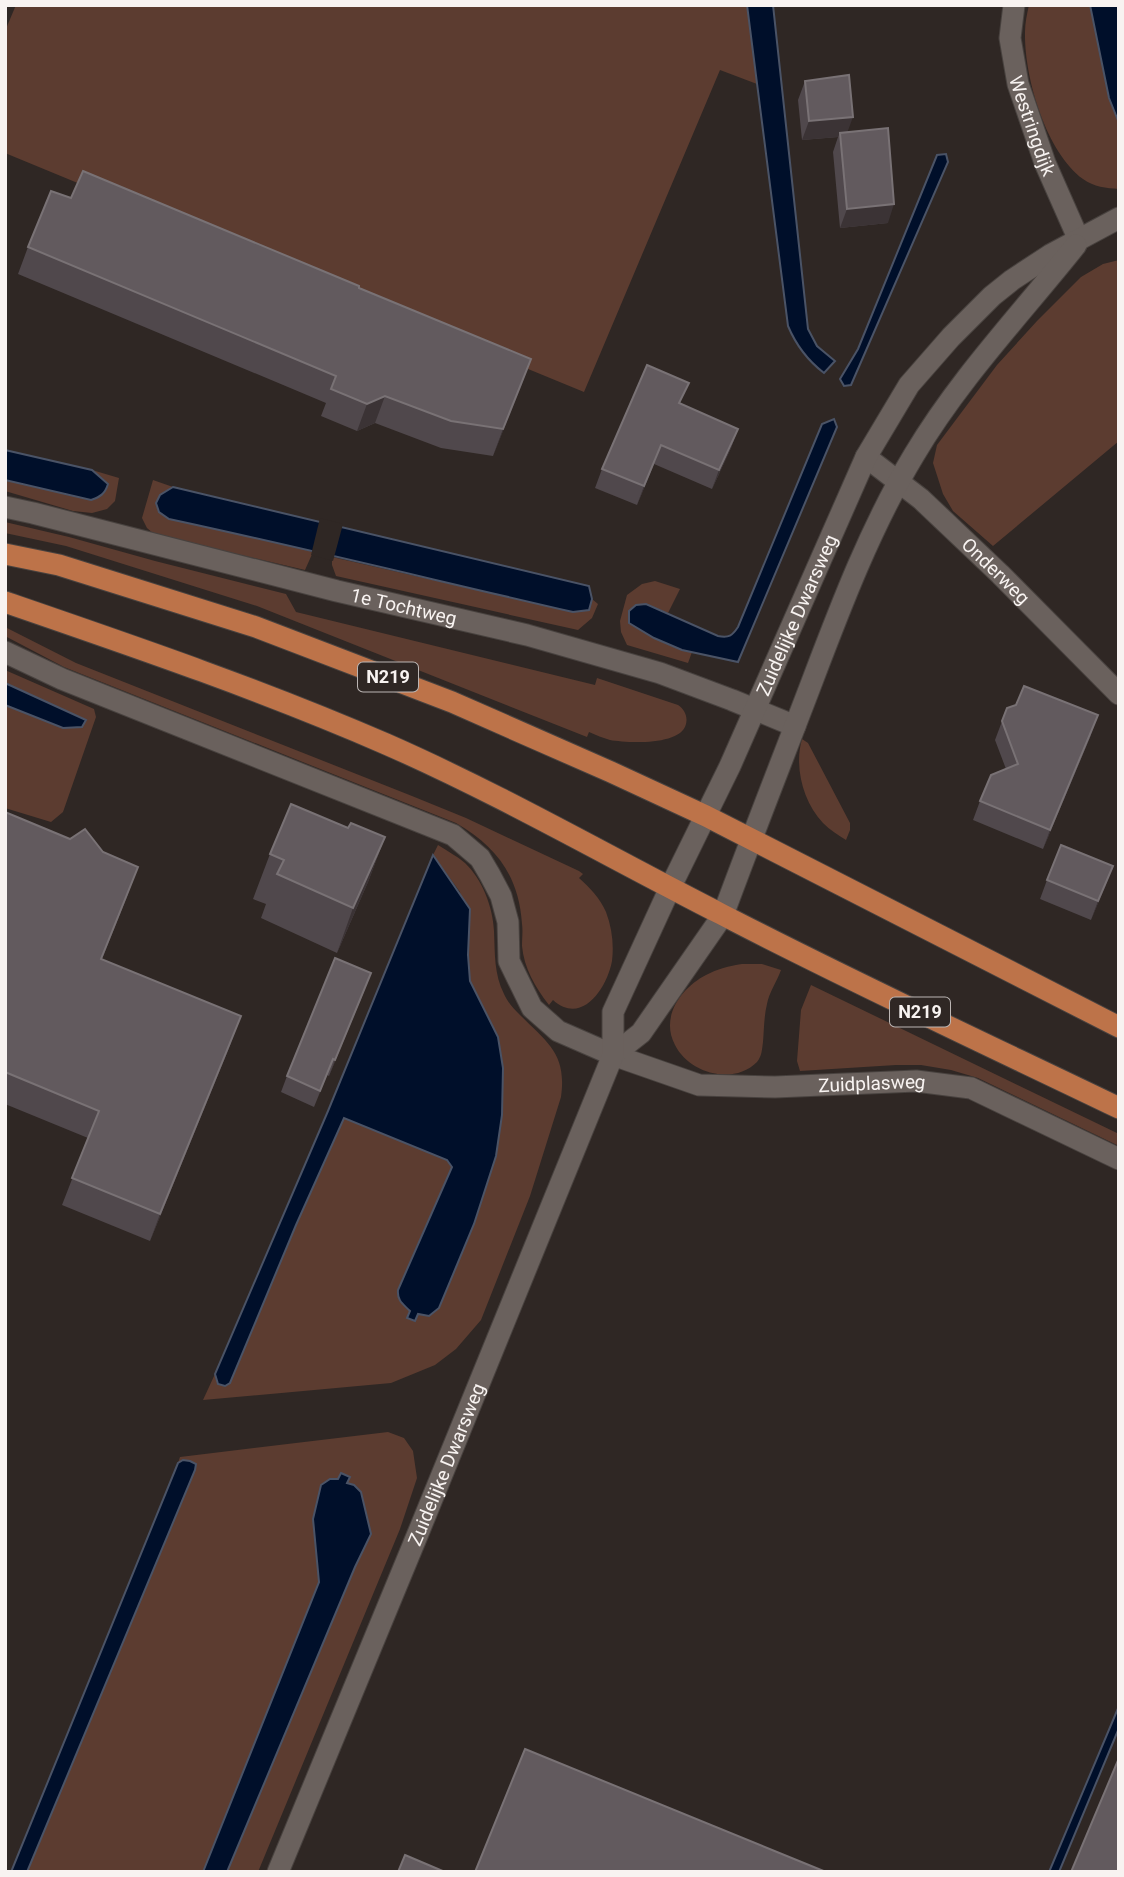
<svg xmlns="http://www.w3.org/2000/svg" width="1124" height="1877" font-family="Roboto,sans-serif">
  <rect width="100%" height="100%" fill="#2f2724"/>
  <!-- green -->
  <path fill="#5c3c30" d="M16,5H747L757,84L720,70L584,392L5,153V31Z
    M1029,5H1090L1109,98L1119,123V189C1106,188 1094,187 1083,179C1046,152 1024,77 1025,32C1025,23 1027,14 1029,5Z
    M1119,260V441L993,546L953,511L943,494L933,463L937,445L997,365L1037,321L1081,277L1103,264Z
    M92,470L119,478L115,501L107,509L92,513L73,511L5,491V480L91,500L108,484Z
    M153,480L173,487L160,495L156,503L277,542L313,552L305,570L155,535L147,528L142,518Z
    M5,522L69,537L155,561L286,594L296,612L595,685L597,678L678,705C684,709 688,716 686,724C681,746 627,743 610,740C603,738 596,735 589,732L587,737L257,606L66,546L5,533Z
    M332,557L573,612L589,610L592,599L598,604L592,618L578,630L336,576L332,565Z
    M655,581L680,589L668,613L646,604L629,623C649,635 669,648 692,652L688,663L627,645L621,632L620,621L627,595L642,584Z
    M5,627L76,663L412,796L466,818L579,871L583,874L579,878C590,888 600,898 606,912C612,928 614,945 612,961C607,988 582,1026 553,1000L549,1005C535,987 524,968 522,946C522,938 523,931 522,924C519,876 496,846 456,823L64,667L5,636Z
    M5,670L94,709L96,717L63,812L51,822L5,808V705L63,728L86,720L5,683Z
    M802,739L808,743L850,823V830L846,840C838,835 830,830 823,823C803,802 794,767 802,739Z
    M438,845C447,851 457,856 465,863C482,879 493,907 494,931C495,954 494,974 504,994C508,1003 514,1009 520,1015C548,1043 567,1054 561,1097L530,1196L481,1320L456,1349L435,1365L391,1383L203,1400L215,1374L216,1380L296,1225L344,1117L448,1160L452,1167L415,1250L410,1311L408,1318L418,1314L429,1316L439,1308L474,1224L496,1156L498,1037L470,981L460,892L433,855Z
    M742,964H762L781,970C777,981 769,993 767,1004C764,1016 764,1030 763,1042C762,1049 762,1056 757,1062C733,1086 689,1073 675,1045C660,1017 681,988 706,975C717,969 729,966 742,964Z
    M811,985L1119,1134V1146L978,1078L951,1070L921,1065H896L800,1071L797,1061L801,1010Z
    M388,1432L404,1438L413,1451L417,1478L400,1529L258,1872H227L355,1567L371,1534L341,1473L313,1519L319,1582L203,1872H27L195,1470L183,1461L178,1463L180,1457Z"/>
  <!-- water -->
  <path fill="#000f2a" stroke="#4a5366" stroke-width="2" d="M747,5H773L808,329L817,346L835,361L824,373C807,360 796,345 788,326Z
    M1090,5H1119V123L1109,98Z
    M946,154L948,162L851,385L844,386L840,379L858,349L937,155Z
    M834,419L837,427L738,662L682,650L654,638L629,623V611L636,605L646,604L718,636C729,638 732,636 738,627L822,424Z
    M5,450L92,470L108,484C105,494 100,497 91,500L5,480Z
    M173,487L589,586L592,599L589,610L573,612C438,581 304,548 169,519L159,512L156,503L160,495Z
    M5,683L86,720L82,727L63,728L5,705Z
    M433,855L470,909L468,955L470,981L498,1037L503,1068L502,1115L496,1156L474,1224L439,1308L429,1316L418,1314L415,1321L407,1318L410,1311C403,1304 397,1301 398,1290L452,1167L447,1160L344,1118L296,1225L230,1383L225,1386L218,1384L215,1374L328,1111Z
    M183,1460L190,1461L196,1464L195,1470L27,1872H11L178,1463Z
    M341,1473L350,1477L347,1483L354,1485L361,1492L371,1534L355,1567L227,1872H203L319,1582L313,1519L321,1485L330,1479H338Z
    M1119,1706V1728L1059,1872H1049Z"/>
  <!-- pier -->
  <path fill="#2f2724" d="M320,518L343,524L333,561L311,555Z"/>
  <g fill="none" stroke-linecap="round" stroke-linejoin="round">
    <defs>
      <g id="minor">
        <path id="s1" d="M1014,5L1010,38L1018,84L1045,163L1079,240"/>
        <path id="s2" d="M866,457L921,499L1000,574L1119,694"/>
        <path id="s3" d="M5,507L33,513L337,591L527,635L660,673L732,700L795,726"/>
        <path id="s4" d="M5,652L62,679L453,835L480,858L490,875L501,896L508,922L509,961L532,1008L558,1031L613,1055L699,1085L775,1087L916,1081L971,1088L1119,1159"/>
        <path d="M613,1055L641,1033L723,915"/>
        <path id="s5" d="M278,1872L419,1531L613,1055V1012L670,888"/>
      </g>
      <g id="tertiary">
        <path id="s6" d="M670,888L730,766L866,457L909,385L951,337L992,296L1012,280L1050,255L1119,218"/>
        <path d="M723,915C751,839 781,763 810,687C840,608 870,528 914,455C959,379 1021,314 1076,245"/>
      </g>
      <path id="primary" d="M5,554L59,565L256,627L452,702L611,772L706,816L1119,1027
        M5,602C133,646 262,690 386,744C500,794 609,857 721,914C852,982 986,1044 1119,1108"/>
    </defs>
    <!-- minor casing -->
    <use href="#minor" stroke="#48423f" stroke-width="23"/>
    <!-- tertiary casing -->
    <use href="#tertiary" stroke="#48423f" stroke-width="23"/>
    <!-- primary casing -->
    <use href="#primary" stroke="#48423f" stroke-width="23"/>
    <!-- minor -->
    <use href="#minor" stroke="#6a615d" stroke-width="21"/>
    <!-- tertiary -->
    <use href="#tertiary" stroke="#6a615d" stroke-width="21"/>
    <!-- primary -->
    <use href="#primary" stroke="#bd7349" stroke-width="21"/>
  </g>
  <!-- wall -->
  <path fill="#50484c" d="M805,81L848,132L888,223L840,228L833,152L838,137L802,140L798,100Z
    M71,198L359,288L531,359L493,456L441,448L375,423L357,431L321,416L326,403L18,274L28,247Z
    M681,404L738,429L731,448L712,489L654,464L637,505L595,488L602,469Z
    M1007,708L1091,735L1043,849L973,820L980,801L1006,769L995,740Z
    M5,812L128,894L102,959L231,1043L150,1241L62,1205L88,1138L5,1104Z
    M348,828L385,837L368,882L337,953L261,918L266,904L253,899L270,854Z
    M1113,866L1091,920L1040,899L1047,880Z
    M365,989L329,1076L327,1075L314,1107L281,1092L287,1076Z"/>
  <!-- shaded-wall -->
  <path fill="#3b3335" d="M853,117L846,136L840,133L838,137L802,140L809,121Z
    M894,204L888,223L840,228L847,209Z
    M531,359L521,387L493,456L503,429Z
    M385,396L375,423L357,431L367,404Z
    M738,429L731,448L712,489L719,470Z
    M661,445L654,464L637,505L644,486Z
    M1098,715L1091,735L1043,849L1050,830Z
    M385,837L368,882L337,953L353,908Z
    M1113,866L1106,885L1091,920L1098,901Z
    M138,867L128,894L91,986L101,959Z
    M371,973L365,989L329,1076L335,1060Z
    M241,1016L231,1043L150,1241L160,1214Z"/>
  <!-- building -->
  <path fill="#625a5e" stroke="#797275" stroke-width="2" d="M849,75L853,117L809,121L805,81Z
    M888,128L894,204L847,209L840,133Z
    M83,171L359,286V288L531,359L503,429L451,421L385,396L367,404L331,389L336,376L28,247L51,191L71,198Z
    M647,365L689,383L679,403L738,429L719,470L661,445L644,486L602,469Z
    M1024,686L1098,715L1050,830L980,801L991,775L1018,764L1002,721L1007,708L1016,705Z
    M291,804L348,828L351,823L385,837L353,908L277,874L284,860L270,854Z
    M5,812L70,839L85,829L103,852L138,867L101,959L241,1016L160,1214L72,1178L99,1111L5,1072Z
    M1061,845L1113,866L1098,901L1047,880Z
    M335,958L371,973L335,1060L333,1059L320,1091L287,1076Z
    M525,1749L826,1872H475Z
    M1119,1758V1872H1071Z
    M405,1855L445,1872H398Z"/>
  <g text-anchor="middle" stroke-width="6" stroke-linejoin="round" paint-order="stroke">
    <!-- shield labels -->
    <g fill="#2f2724" stroke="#bcb6b4" stroke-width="2">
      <rect x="358" y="662.5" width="60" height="29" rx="5"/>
      <rect x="890" y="997.5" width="60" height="29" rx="5"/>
    </g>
    <g font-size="18" font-weight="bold" fill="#f8f3f1">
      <text x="388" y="683">N219</text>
      <text x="920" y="1018">N219</text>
    </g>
    <!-- street labels -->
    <g font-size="19" fill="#f8f3f1" stroke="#2f2724">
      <text dy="7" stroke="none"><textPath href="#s1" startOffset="124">Westringdijk</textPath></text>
      <text dy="7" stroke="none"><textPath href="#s2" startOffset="173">Onderweg</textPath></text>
      <text dy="7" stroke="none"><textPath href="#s3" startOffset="411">1e Tochtweg</textPath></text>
      <text dy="7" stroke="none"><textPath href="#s6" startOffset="301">Zuidelijke Dwarsweg</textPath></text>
      <text dy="7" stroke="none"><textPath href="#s4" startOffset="1040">Zuidplasweg</textPath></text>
      <text dy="7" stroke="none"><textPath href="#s5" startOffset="441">Zuidelijke Dwarsweg</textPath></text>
    </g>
  </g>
  <!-- border -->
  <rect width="1124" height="1877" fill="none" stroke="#f8f3f1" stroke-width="14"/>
</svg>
